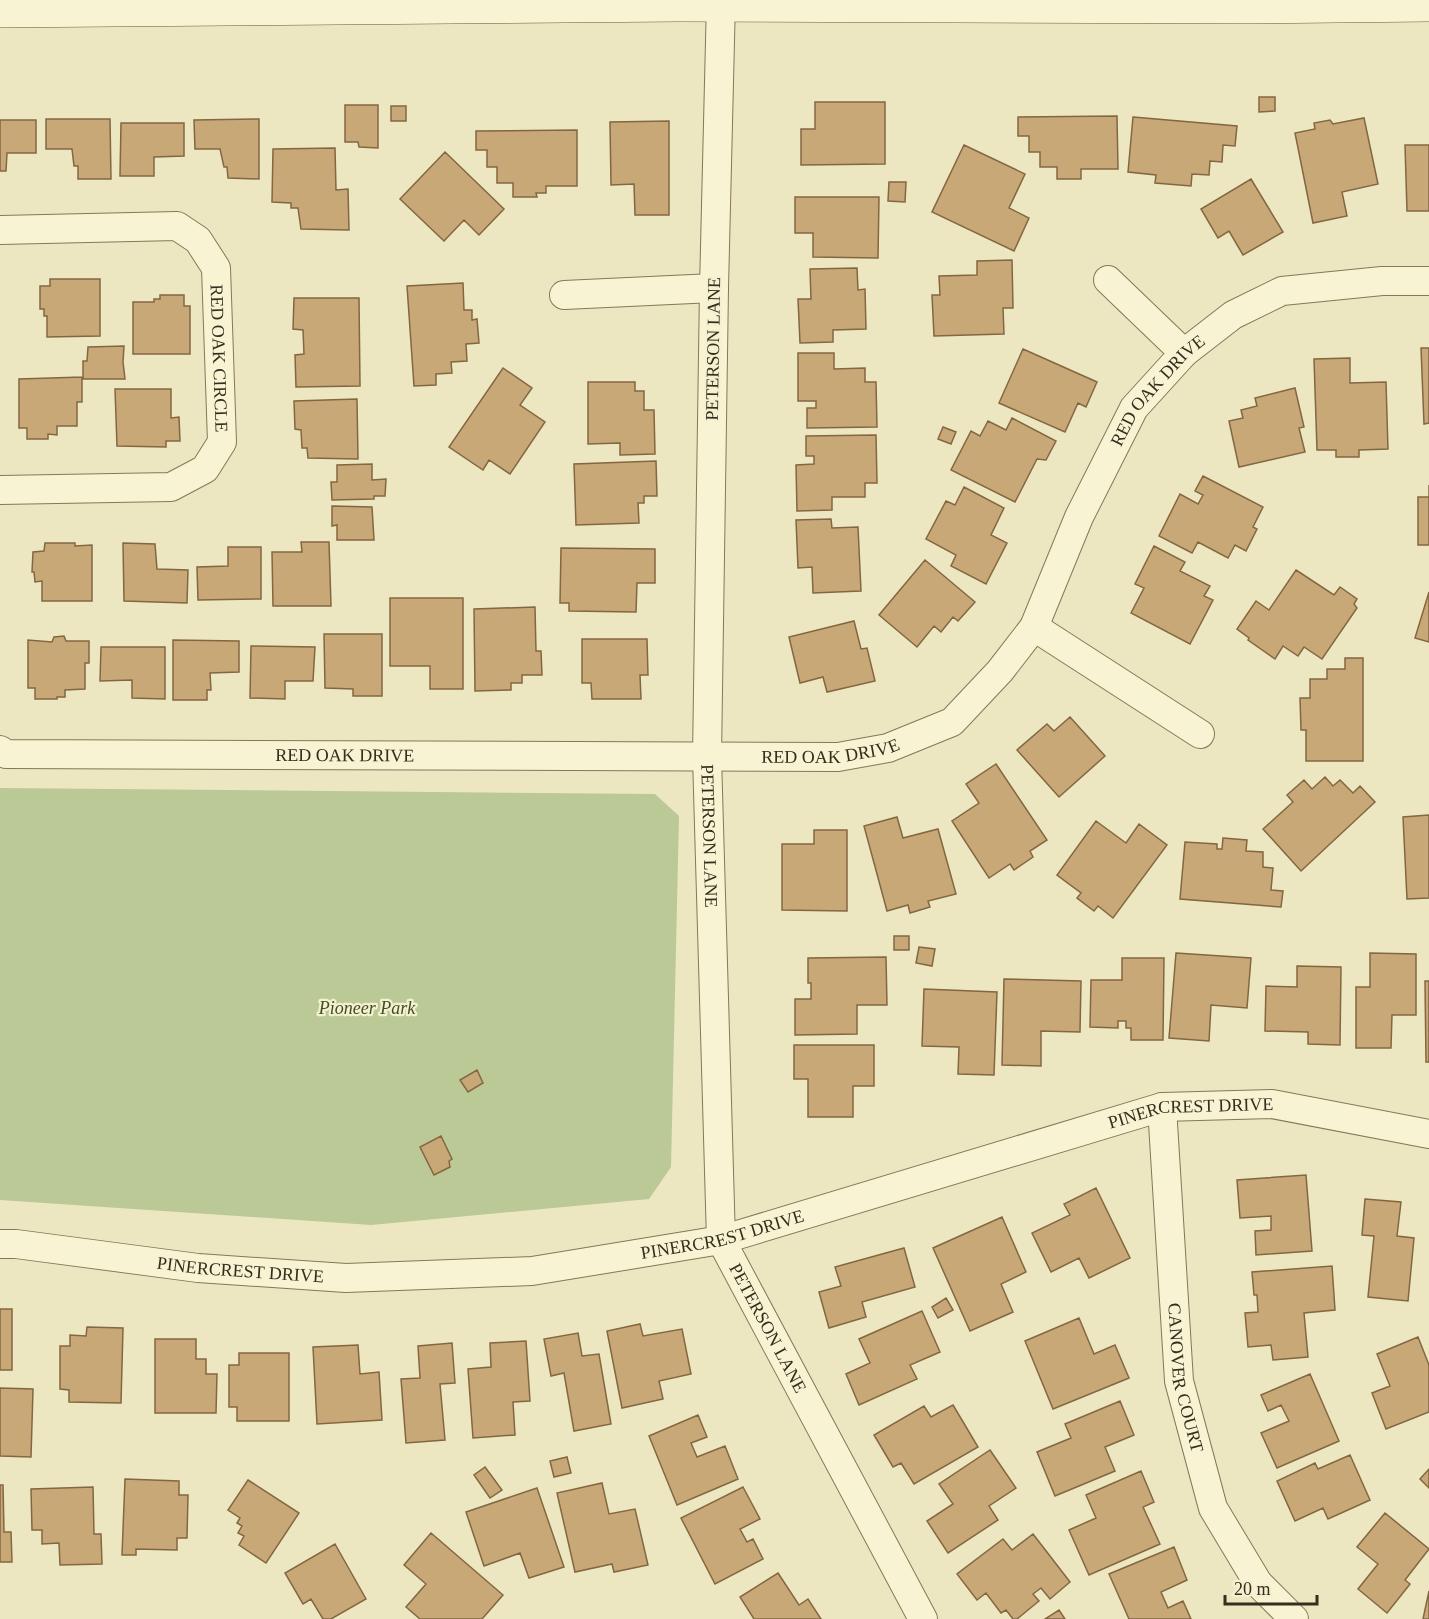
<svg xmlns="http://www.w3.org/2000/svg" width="1429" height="1619" font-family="Georgia,serif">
  <rect width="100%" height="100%" fill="#ece7c1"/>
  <!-- green -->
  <path fill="#bac995" d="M0,788L655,794L679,816L671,1167L649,1199L371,1225L0,1200Z"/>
  <!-- building -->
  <path fill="#c9a878" stroke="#836740" stroke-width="1.5" d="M1259,97H1275V111L1259,112Z
    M815,102H885V164L801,165V129H815Z
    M345,105H378V148L359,147L358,142H345Z
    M391,106H406V121H391Z
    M1117,116L1118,169H1081V179H1057V167H1040V152H1029V136H1018V117Z
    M1133,117L1237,126L1235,146L1223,145L1222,162L1210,161L1209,175L1192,174L1191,186L1155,183L1156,175L1128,172Z
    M1364,118L1378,184L1342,192L1347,216L1313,223L1295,133L1315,129L1314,123L1330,120L1333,124Z
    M46,119H110L111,179H78V166H74L72,149H46Z
    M259,119V179L228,178L227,167H224L220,149H195L194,120Z
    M0,120H36V153H7L6,171H0Z
    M669,121V215H635L634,184L611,185L610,122Z
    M121,123H184V156L154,157V176H120Z
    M577,130V186H546V193H536L537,197H513V183H497V167H487V150H476V131Z
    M964,145L1025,174L1009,208L1029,218L1014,251L932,212Z
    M1405,145H1429V211H1407Z
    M335,148L336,190L348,189L349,230L301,229L298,208H291V203L272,202L273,149Z
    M445,152L504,209L479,235L464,220L444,241L400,199Z
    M1251,179L1283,232L1243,255L1229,231L1218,238L1201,209Z
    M889,182H906L905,202L888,201Z
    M795,197H879L878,258L813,257V233H795Z
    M1012,260L1013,308H1003L1004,334L934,336L932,295H940L939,276L977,275V261Z
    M857,268L858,290L865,289L866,329L833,330V342L800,343L798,299H811L810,269Z
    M50,279H100V336L47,337V316H44V309H40V286H50Z
    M463,283L464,310H472V320L477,319L479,343L466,344L467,361L451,362L452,373L436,374V385L414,386L407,286Z
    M160,295H184V306H190V354H133V302H154V299H160Z
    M294,298H359L360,386L296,387L295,355L304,354L303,330L293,329Z
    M124,346L123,362L125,379H83V361H87L88,347Z
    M1421,348H1429V423L1424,424Z
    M1023,349L1097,382L1086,407L1078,403L1065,432L999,403Z
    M798,353H834V369L865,368V382H876L877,427L807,428V408H816V401H798Z
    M1350,358V383L1386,382L1388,449L1359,450V457H1336V450H1317L1314,359Z
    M503,368L532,388L520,405L545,422L510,474L489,460L483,470L449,447Z
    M82,377V402H77V426H57V435L48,434V439H27V428H19V379Z
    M588,382H635V391H644V410H654L655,454L620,455V443L588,444Z
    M1295,388L1304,427L1299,428L1305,452L1239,467L1229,421L1243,418L1241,410L1257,406L1255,398Z
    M115,389H171V418L179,417L180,441H166V447L117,446Z
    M357,399L358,459L308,458L307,448H302L301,430L295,429L294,401Z
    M1012,418L1056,441L1046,460L1037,459L1015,502L951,470L971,431L980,436L988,421L1006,430Z
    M943,427L956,432L951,444L938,439Z
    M876,435L877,483H865V497H832V510L797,511L796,465L814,464V456H806V436Z
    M656,461L657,496H644V503H638L639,523L576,525L574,464Z
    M372,464V480L386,479L385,496H374V499L332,500L331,482H337V465Z
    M1203,476L1263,507L1253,527L1257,529L1246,551L1235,545L1228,558L1198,542L1192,553L1159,536L1180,494L1198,504L1203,495L1195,491Z
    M1429,485V545H1418V497H1429Z
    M964,487L1004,508L991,535L1007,543L986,584L951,566L956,555L926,539L946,501L955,505Z
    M332,506L372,507L374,540H337V525L332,526Z
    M831,519L832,528L858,527L861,591L813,593L812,567L798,568L796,520Z
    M301,542H329L331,606H273L272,552H302Z
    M45,543H75V546L92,545V601H42V581L35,582L34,572H32L33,552L44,551Z
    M123,543L155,544L157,569L188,570L187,603L124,601Z
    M1154,546L1185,562L1180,571L1210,586L1204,596L1213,600L1190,644L1131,613L1144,588L1135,584Z
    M228,547H261V599L198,600L197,567L228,566Z
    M561,548L655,549V583H637L636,612L569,611V603H560Z
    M925,560L975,602L958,621L953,617L941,632L934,626L917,647L879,615Z
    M1296,570L1334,595L1340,587L1357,599L1354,604L1357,608L1322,659L1304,647L1298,656L1283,646L1275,659L1248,640L1249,638L1237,629L1256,601L1269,610Z
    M1429,592V642L1415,638Z
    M390,598H463V689H430V666H390Z
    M535,607L536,651H541L542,675H522V683H511V690L475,691L474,609Z
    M854,621L861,649L867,648L875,681L827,692L823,677L800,683L789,637Z
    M324,634H382V696H353V689L325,688Z
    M64,636L66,641H89V663H85V689L65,690V697H57V699H35V688H28V640L52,642L54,637Z
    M582,639H647L648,675H640L641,699H592L591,683H582Z
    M173,640L239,641V672L210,673L211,690H207V700H173Z
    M251,646L315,647L313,681H285V699L250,698Z
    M101,647H165V699L132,698V680L100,681Z
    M1345,658H1363V761H1306V730H1301L1300,698H1310V679H1327V669H1345Z
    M1070,717L1105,756L1059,797L1017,750L1047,724L1054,731Z
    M996,764L1047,840L1030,851L1033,857L1014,870L1010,864L989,878L952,821L979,803L966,784Z
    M1325,777L1333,786L1340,780L1353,793L1360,786L1375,802L1301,871L1263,829L1293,802L1287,795L1304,780L1312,789Z
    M1429,815V898L1407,899L1403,817Z
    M897,817L903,838L938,829L956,894L928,901L930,907L910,913L908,905L887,911L864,826Z
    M1096,821L1126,843L1139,824L1167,845L1113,918L1098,906L1094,911L1077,898L1081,893L1057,875Z
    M814,830H847V911L782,910V844H814Z
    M1223,838L1247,840L1246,851L1263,852V867L1273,868L1271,890L1283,891L1281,907L1180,899L1185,842L1217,844V849H1222Z
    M894,936H909V950H894Z
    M919,947L935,949L932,966L916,963Z
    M1176,953L1251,958L1247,1008L1211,1005L1209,1041L1169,1038Z
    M1370,953L1416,954V1015H1392L1391,1048H1356V987H1370Z
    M886,957L887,1005H857V1034L795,1035V999H811V983H808V958Z
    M1122,958H1164L1163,1040H1131V1028H1126V1021H1118V1028L1090,1027L1091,980H1122Z
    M1297,966L1341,967L1340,1045L1308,1044V1032L1265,1031L1266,986L1297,987Z
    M1004,979L1081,981L1080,1032L1041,1031V1066L1002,1065Z
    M1425,981H1429V1062H1426Z
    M924,989L997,992L994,1075L958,1074L959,1047L922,1046Z
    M794,1045H874V1086H853V1117H808V1079H794Z
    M477,1070L483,1083L468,1092L460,1080Z
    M441,1136L452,1159L449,1161L450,1167L434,1175L420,1147Z
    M1306,1175L1312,1251L1256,1255L1255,1231L1271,1230V1216L1240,1218L1237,1180Z
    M1096,1188L1130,1258L1089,1278L1079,1258L1051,1272L1032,1233L1070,1215L1064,1204Z
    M1365,1199L1401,1202L1397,1236L1414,1238L1408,1301L1368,1297L1374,1236L1362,1235Z
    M1002,1217L1026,1272L1001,1284L1013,1312L970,1331L933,1248Z
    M904,1248L915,1287L862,1302L866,1317L829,1328L819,1292L841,1286L835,1267Z
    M1332,1266L1335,1310L1304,1313L1308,1357L1273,1360L1271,1345L1248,1347L1245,1313L1258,1312L1257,1295H1254L1252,1272Z
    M946,1298L953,1310L938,1318L932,1307Z
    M0,1309H12V1370H0Z
    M922,1311L940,1352L910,1365L917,1379L859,1405L846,1374L870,1363L859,1339Z
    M1079,1318L1094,1354L1115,1345L1129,1378L1053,1409L1025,1341Z
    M640,1324L643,1336L682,1329L691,1374L659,1381L663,1399L622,1408L607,1331Z
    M87,1327L123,1328L121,1403L69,1402V1390L60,1389V1346H70V1335L86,1336Z
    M578,1333L582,1356L599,1354L611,1424L574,1431L564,1373L551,1376L544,1339Z
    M1418,1337L1429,1365V1412L1386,1429L1372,1393L1390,1386L1377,1354Z
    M155,1339H196V1359H206V1374H217L216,1413H155Z
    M526,1341L530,1401L513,1402L515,1435L473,1438L468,1369L491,1367L490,1343Z
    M452,1343L455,1383L440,1384L445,1440L406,1443L401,1379L420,1378L418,1346Z
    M358,1345L360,1374L379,1372L382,1420L317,1424L313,1347Z
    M239,1353H289V1421H237V1407H229V1365H239Z
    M1310,1374L1339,1441L1277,1468L1261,1433L1289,1421L1281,1405L1268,1411L1261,1395Z
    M0,1388L33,1389L31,1457L0,1456Z
    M1120,1401L1134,1435L1105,1447L1115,1471L1055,1496L1037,1452L1071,1438L1065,1424Z
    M953,1405L978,1447L914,1484L901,1463L893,1467L874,1435L924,1406L931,1417Z
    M698,1415L707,1437L691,1443L697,1457L725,1446L738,1479L677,1505L649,1436Z
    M990,1450L1016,1488L989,1506L998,1520L948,1553L927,1521L953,1504L939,1484Z
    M1350,1455L1370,1500L1328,1519L1323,1508L1295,1521L1277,1481L1315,1463L1318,1469Z
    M567,1457L571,1473L554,1477L550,1461Z
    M485,1467L502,1490L490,1498L474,1475Z
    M1429,1469V1488L1420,1479Z
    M1141,1471L1154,1502L1143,1507L1160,1544L1089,1575L1069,1530L1096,1518L1086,1495Z
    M125,1479L179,1481V1495H188L187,1538H177V1550L136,1549V1555H122Z
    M248,1480L299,1513L266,1563L239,1545L244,1536L238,1533L242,1526L237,1523L240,1518L228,1510Z
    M602,1483L609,1514L635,1509L648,1565L614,1572L612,1564L575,1572L557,1493Z
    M0,1485H3L4,1532H11L12,1562H0Z
    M93,1487L94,1534H101L102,1564L60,1565L59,1543L42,1544V1530H32L31,1489Z
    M743,1487L760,1519L740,1529L747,1542L753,1539L763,1559L715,1584L681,1518Z
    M537,1488L564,1567L529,1578L520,1553L484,1566L466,1512Z
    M1385,1513L1429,1549L1405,1580L1410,1584L1387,1613L1358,1589L1378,1564L1357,1547Z
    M431,1533L503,1595L482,1619H420L406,1607L426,1584L404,1565Z
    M1033,1534L1070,1582L1050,1599L1041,1588L1033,1594L1039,1601L1017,1619H1013L1006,1610L1001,1613L986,1593L977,1600L957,1574L1003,1539L1012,1550Z
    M335,1544L366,1599L331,1619H323L311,1599L303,1604L285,1573Z
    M1174,1547L1187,1580L1161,1592L1168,1608L1183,1601L1191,1619H1129L1109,1574Z
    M778,1573L799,1605L808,1599L821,1619H754L740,1597Z
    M1429,1591V1619H1423Z
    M1059,1610L1065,1619H1045Z"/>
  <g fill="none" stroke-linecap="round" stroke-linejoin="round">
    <defs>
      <g id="street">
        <path id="s1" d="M721,0L714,288L707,757L721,1240L923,1619"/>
        <path id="s2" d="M0,230L177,226L198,240L216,268L222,442L205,469L171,487L0,490"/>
        <path d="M1108,280L1184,353"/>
        <path d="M564,295L714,288"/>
        <path d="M1034,627L1200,734"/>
        <path id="s3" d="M0,750L6,754L838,757L888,748L952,722L1000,671L1034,627L1079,517L1134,408L1184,353L1233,315L1282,291L1382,281H1429"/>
        <path id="s4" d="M1162,1107L1179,1381L1213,1508L1258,1583L1294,1619"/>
        <path id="s5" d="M0,1244H16L198,1268L346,1278L532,1271L721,1240L1162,1107L1272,1104L1429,1134"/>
      </g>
      <path id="secondary" d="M0,11L679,5L1251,7L1429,5"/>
    </defs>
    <!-- street casing -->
    <use href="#street" stroke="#847859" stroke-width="30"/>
    <!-- secondary casing -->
    <use href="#secondary" stroke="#66593c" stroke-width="34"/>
    <!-- street -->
    <use href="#street" stroke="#f7f3d3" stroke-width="28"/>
    <!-- secondary -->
    <use href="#secondary" stroke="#f7f3d3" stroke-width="33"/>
  </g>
  <g text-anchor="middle" stroke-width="4.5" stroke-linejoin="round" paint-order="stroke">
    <!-- street labels -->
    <g font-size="18" fill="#352d1d" stroke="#f4f0d0">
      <text transform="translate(713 349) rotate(-89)" y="6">PETERSON LANE</text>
      <text dy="6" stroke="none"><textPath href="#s2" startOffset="326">RED OAK CIRCLE</textPath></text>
      <text dy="6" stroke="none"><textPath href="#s3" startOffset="1354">RED OAK DRIVE</textPath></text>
      <text dy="6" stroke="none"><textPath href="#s3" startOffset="832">RED OAK DRIVE</textPath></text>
      <text dy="6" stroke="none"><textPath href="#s3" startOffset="346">RED OAK DRIVE</textPath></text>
      <text dy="6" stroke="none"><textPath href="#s1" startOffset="836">PETERSON LANE</textPath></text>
      <text dy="6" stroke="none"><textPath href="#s5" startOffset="1214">PINERCREST DRIVE</textPath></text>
      <text dy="6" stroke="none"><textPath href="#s5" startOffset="728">PINERCREST DRIVE</textPath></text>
      <text dy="6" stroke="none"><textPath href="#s5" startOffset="242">PINERCREST DRIVE</textPath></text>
      <text dy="6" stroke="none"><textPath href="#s1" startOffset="1340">PETERSON LANE</textPath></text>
      <text dy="6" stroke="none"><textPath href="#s4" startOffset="272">CANOVER COURT</textPath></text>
    </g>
    <!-- park labels -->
    <g font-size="18" font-style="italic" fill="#3d5024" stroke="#f4f0d0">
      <text x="367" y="1014">Pioneer Park</text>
    </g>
  </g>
  <!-- scale -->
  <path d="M1225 1595v9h92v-9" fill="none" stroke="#352d1d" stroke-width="3"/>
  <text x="1234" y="1595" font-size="18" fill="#352d1d" stroke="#f4f0d0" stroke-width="4.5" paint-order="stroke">20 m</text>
</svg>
